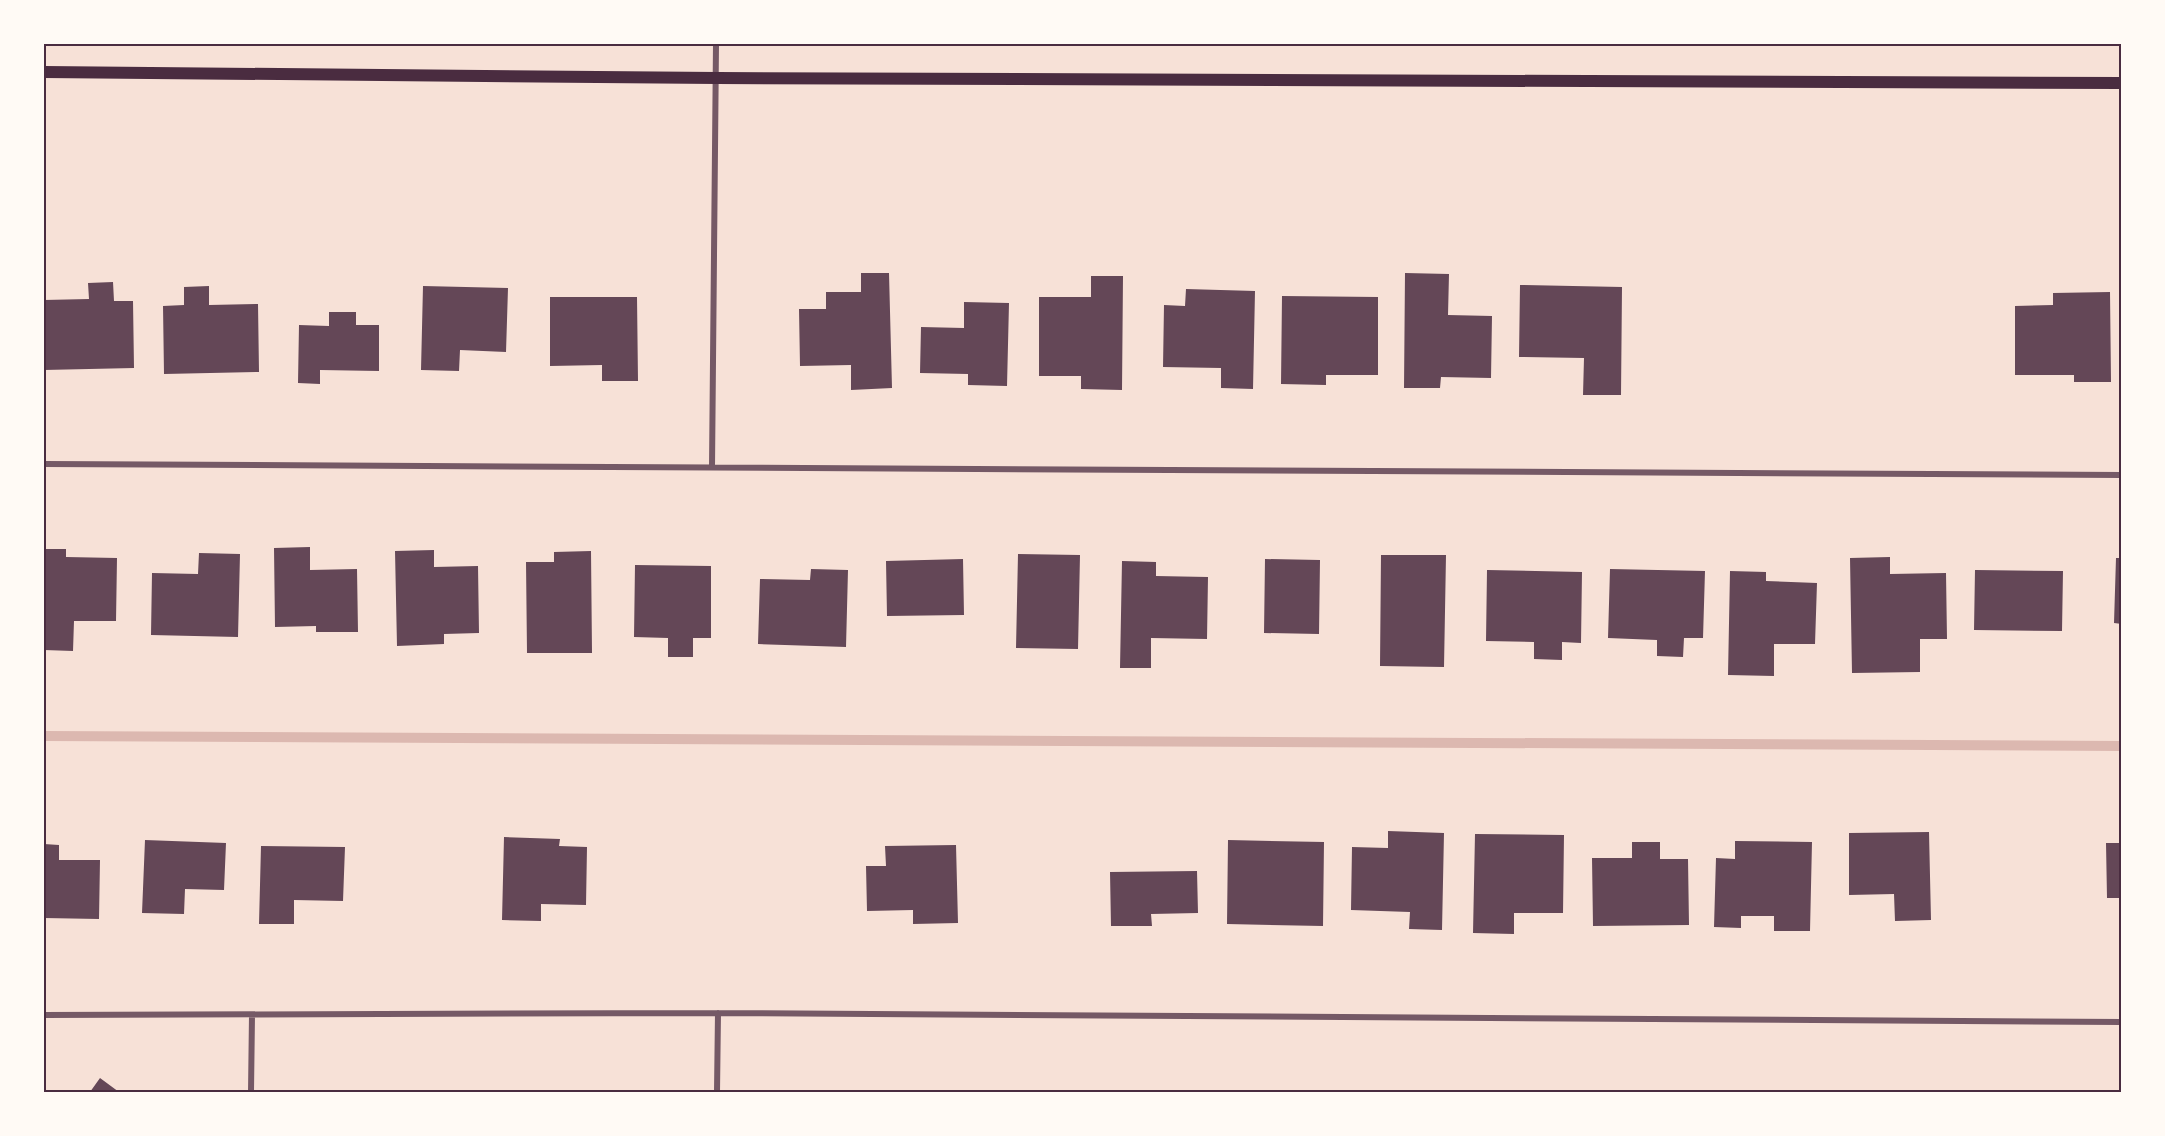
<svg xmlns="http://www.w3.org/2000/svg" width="2165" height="1136" font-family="'IBM Plex Sans',sans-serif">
  <rect width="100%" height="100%" fill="#f7e1d7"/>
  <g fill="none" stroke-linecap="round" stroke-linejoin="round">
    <!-- stream -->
    <path stroke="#dcb8b0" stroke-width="10" d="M44,736L2122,746"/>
  </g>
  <!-- building -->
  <path fill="#644757" d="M861,273H889L892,388L851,390V365L800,366L799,309H826V292H861Z
    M1405,273L1449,274L1448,315L1492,316L1491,378L1441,377L1440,388H1404Z
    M1091,276H1123L1122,390L1081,389V376H1039V297H1091Z
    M113,282L114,301H133L134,368L44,370V300L89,299L88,283Z
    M1520,285L1622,287L1621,395H1583L1584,358L1519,357Z
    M209,286V305L258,304L259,372L164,374L163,306L184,305V287Z
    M423,286L508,288L506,352L460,350L459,371L421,370Z
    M1186,289L1255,291L1253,389L1221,388V368L1163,367L1164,305L1185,306Z
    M2110,292L2111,382H2074V375H2015V306L2053,305V293Z
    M1282,296L1378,297V375H1326V385L1281,384Z
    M550,297H637L638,381H602V365L550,366Z
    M964,302L1009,303L1007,386L968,385V374L920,373L921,327L964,328Z
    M329,312H356V325H379V371L320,370V384L298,383L299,325L329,326Z
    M310,547V570L357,569L358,632H316V626L275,627L274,548Z
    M44,549H66V557L117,558L116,621H74L73,651L44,650Z
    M434,550V567L478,566L479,633L444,634V644L397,646L395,551Z
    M591,551L592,653H527L526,562H554V552Z
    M199,553L240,554L238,637L151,635L152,573L198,574Z
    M1018,554L1080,555L1078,649L1016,648Z
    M1381,555H1446L1444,667L1380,666Z
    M1890,557V574L1946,573L1947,639H1920V672L1852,673L1850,558Z
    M2116,558H2122V624L2114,623Z
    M963,559L964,615L887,616L886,561Z
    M1265,559L1320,560L1319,634L1264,633Z
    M1122,561L1156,562V576L1208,577L1207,639L1151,638V668H1120Z
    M635,565L711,566V638H693V657H668V638L634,637Z
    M811,569L848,570L846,647L758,644L760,579L810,580Z
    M1610,569L1705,571L1703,638H1684L1683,657L1657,656V640L1608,638Z
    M1487,570L1582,572L1581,643L1562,642V660L1534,659V642L1486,641Z
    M1975,570L2063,571L2062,631L1974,630Z
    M1730,571L1766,572V581L1817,583L1815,644H1774V676L1728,675Z
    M1388,831L1444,833L1442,930L1409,929L1410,912L1351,910L1352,847L1388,848Z
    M1929,832L1931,920L1895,921L1894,894L1849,895V833Z
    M1475,834L1564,835L1563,913H1514V934L1473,933Z
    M504,837L560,839L559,846L587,847L586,905L541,904V921L502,920Z
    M145,840L226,843L224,890L185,889L184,914L142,913Z
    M1228,840L1324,842L1323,926L1227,924Z
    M1735,841L1812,842L1810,931H1774V916H1741V928L1714,927L1716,858L1735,859Z
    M1632,842H1660V859H1688L1689,925L1593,926L1592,858H1632Z
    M2106,843H2122V898H2107Z
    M44,844L59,845V860H100L99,919L44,918Z
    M956,845L958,923L913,924V910L867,911L866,866H886L885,846Z
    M261,846L345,847L343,901L294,900V924H259Z
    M1197,871L1198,913L1151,914L1152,926H1111L1110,872Z
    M100,1078L119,1092H90Z"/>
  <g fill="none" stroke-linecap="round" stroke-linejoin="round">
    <!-- minor -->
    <path stroke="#755966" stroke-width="6" d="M44,464L2122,475
      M712,467L716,44
      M44,1015L718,1013L2122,1022
      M251,1092L252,1015
      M717,1092L718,1013"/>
    <!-- secondary -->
    <path stroke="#4a2c40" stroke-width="12" d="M44,72L717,78L2122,83"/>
  </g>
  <!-- border -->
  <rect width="2165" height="1136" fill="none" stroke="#fffaf5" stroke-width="90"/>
  <rect x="45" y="45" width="2075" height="1046" fill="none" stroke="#4a2c40" stroke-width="2"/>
</svg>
